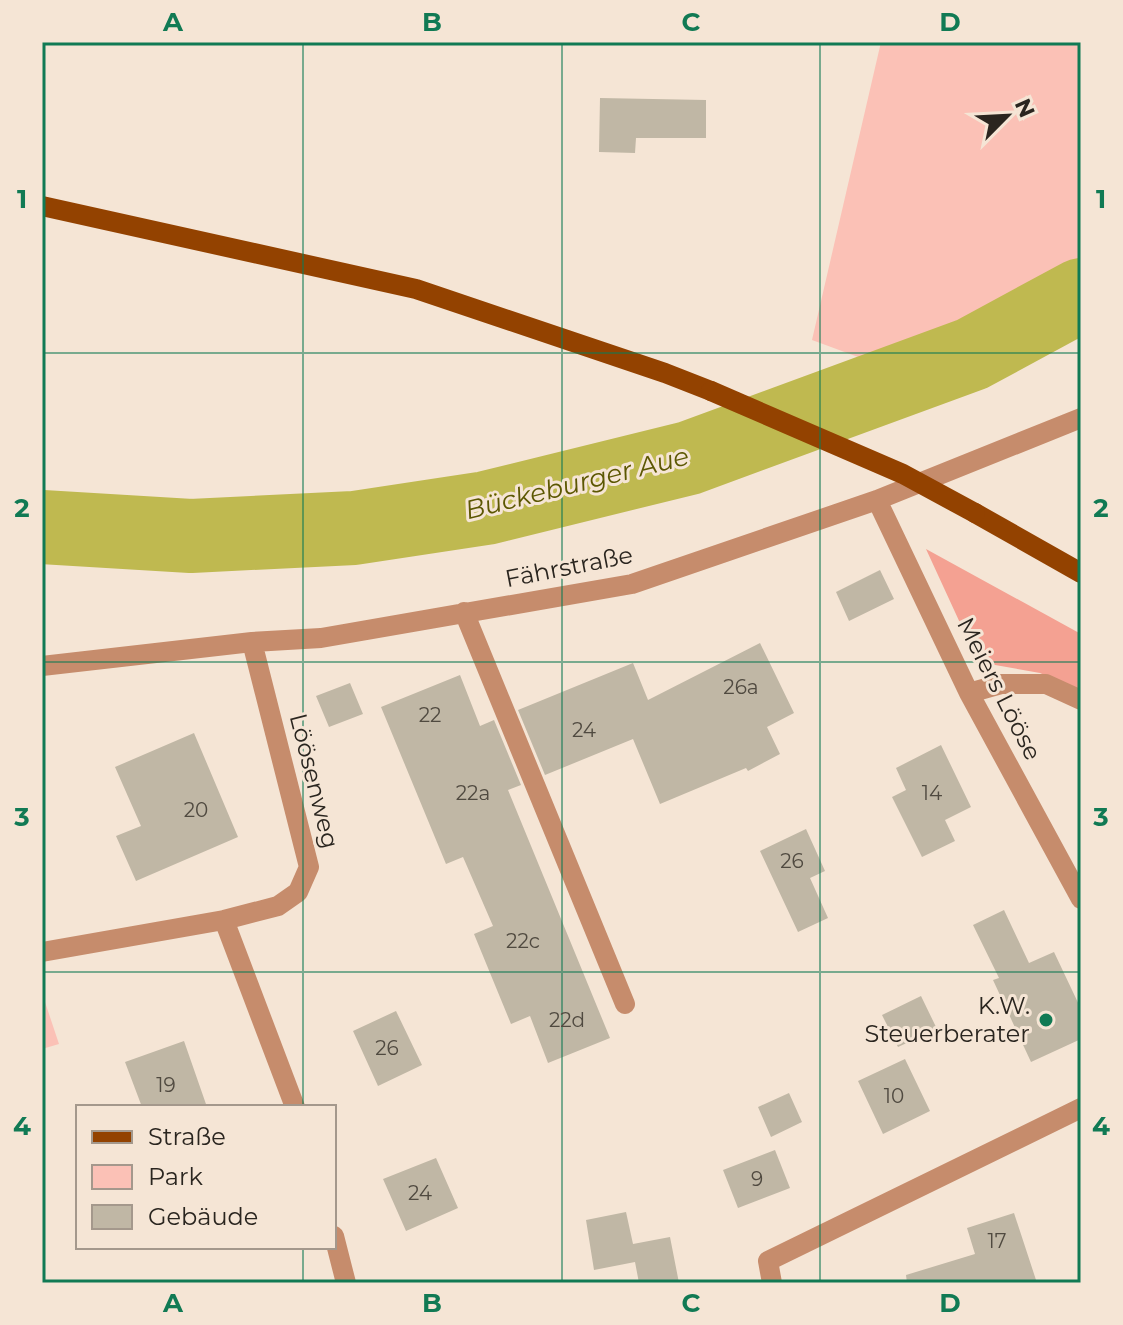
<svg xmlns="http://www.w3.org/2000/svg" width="1123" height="1325" font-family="Montserrat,sans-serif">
  <rect width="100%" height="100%" fill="#f5e5d5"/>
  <!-- green -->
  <path fill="#fbc1b6" d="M881,42H1081V280L888,368L812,340Z
    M42,993L59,1044L42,1049Z"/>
  <!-- forest -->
  <path fill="#f4a192" d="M926,549L1081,634V692L1040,673L978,662Z"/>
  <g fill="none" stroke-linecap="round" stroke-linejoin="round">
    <!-- river -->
    <path stroke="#bfb950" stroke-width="74" d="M42,527L191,536L354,528L486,508L689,458L972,354L1081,295"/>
  </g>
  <!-- building -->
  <path fill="#c0b7a5" d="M600,98L706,100V138H636L635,153L599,152Z
    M880,570L894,599L849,621L836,592Z
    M760,643L794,713L767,727L780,754L748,771L746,768L660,804L633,739L545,775L518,710L633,663L648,700Z
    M460,675L480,726L494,720L521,785L508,790L610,1038L548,1063L530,1016L511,1024L474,934L493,926L463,857L446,864L381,707Z
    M350,683L363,714L329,727L316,696Z
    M194,733L238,837L136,881L116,836L141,826L115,767Z
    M941,745L971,807L945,820L955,841L922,857L892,797L906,790L896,768Z
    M806,829L825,871L810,878L828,918L798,932L760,851Z
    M1004,910L1029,963L1054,952L1081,1009V1039L1031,1062L993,980L999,978L973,925Z
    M921,996L937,1029L898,1047L882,1015Z
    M396,1011L422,1065L378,1086L353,1031Z
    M184,1041L207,1107H142L125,1062Z
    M905,1059L930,1111L883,1134L858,1081Z
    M789,1093L802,1122L771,1137L758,1107Z
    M775,1150L790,1188L738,1208L723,1170Z
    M436,1158L458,1208L406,1231L383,1179Z
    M626,1212L633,1244L670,1237L679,1283H639L635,1262L594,1270L586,1220Z
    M1014,1213L1037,1283H907L906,1275L975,1254L967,1228Z"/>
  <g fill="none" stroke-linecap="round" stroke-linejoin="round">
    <!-- minor -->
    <path stroke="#c68c6c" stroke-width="20" d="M877,500L969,693L1081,899
      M464,612L625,1004
      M42,666L252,642L321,638L632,584L877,500L1081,418
      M969,693L1001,684H1046L1081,700
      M224,920L295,1107
      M42,952L224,920L278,906L298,892L309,867L252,642
      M334,1236L346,1283
      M772,1283L768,1261L1081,1108"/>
    <!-- major -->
    <path stroke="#934200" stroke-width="20" d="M42,206L416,289L665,373L711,391
      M975,513L1081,573"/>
    <!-- major-bridge -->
    <path stroke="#934200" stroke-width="20" d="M711,391L903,474L975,513"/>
  </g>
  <!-- grid -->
  <path fill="none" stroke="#117a54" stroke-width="2" stroke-opacity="0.55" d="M303,42V1107M562,42V1283M820,42V1283M42,353H1081M42,662H1081M42,972H1081M303,1247V1283"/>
  <!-- markers -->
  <circle fill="#117a54" stroke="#f5e5d5" stroke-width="3" cx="1046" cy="1020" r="8"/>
  <g text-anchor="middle" stroke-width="6" stroke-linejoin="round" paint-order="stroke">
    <!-- number labels -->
    <g font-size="20" fill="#504a40">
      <text x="741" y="694">26a</text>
      <text x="430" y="722">22</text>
      <text x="584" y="737">24</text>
      <text x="473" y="800">22a</text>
      <text x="932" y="800">14</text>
      <text x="196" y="817">20</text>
      <text x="792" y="868">26</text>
      <text x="523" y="948">22c</text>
      <text x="567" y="1027">22d</text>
      <text x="387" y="1055">26</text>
      <text x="166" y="1092">19</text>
      <text x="894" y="1103">10</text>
      <text x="757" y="1186">9</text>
      <text x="420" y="1200">24</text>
      <text x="997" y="1248">17</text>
    </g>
    <!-- street labels -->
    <g font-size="24" fill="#2a251f" stroke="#f5e5d5">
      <text transform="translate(569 567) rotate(-11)" y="8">Fährstraße</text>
      <text transform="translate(999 689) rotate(63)" y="8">Meiers Lööse</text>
      <text transform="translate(314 781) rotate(76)" y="8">Löösenweg</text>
    </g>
    <!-- poi labels -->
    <g font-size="24" fill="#2a251f" stroke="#f5e5d5" text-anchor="end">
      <text x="1030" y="1014">K.W.<tspan x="1030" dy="28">Steuerberater</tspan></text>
    </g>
    <!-- water labels -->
    <g font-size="26" font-style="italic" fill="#5c5702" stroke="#f5e5d5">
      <text transform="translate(577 483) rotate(-14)" y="9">Bückeburger Aue</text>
    </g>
  </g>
  <!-- border -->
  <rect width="1123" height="1325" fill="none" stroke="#f5e5d5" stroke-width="88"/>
  <!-- legend -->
  <rect x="76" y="1105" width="260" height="144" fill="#f5e5d5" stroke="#a4988c" stroke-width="2"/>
  <rect x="92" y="1131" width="40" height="12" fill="#934200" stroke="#a4988c" stroke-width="2"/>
  <text x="148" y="1145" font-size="24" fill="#2a251f">Straße</text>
  <rect x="92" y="1165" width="40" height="24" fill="#fbc1b6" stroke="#a4988c" stroke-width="2"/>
  <text x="148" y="1185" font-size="24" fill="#2a251f">Park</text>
  <rect x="92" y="1205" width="40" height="24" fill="#c0b7a5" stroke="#a4988c" stroke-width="2"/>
  <text x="148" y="1225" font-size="24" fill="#2a251f">Gebäude</text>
  <!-- north arrow -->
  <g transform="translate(1007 116) rotate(66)" stroke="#f5e5d5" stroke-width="6" paint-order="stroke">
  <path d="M0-6L14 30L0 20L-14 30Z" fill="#2a251f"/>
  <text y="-12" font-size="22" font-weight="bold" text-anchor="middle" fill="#2a251f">N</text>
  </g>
  <rect x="44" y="44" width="1035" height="1237" fill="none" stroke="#117a54" stroke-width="3"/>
  <g font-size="26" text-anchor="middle" font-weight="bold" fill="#117a54">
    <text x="173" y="31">A</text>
    <text x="432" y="31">B</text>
    <text x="691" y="31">C</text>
    <text x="950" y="31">D</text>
    <text x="22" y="208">1</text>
    <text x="1101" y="208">1</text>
    <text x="22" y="517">2</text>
    <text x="1101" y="517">2</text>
    <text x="22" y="826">3</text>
    <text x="1101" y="826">3</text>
    <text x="22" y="1135">4</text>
    <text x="1101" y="1135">4</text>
    <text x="173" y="1312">A</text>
    <text x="432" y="1312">B</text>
    <text x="691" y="1312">C</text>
    <text x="950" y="1312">D</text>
  </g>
</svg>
